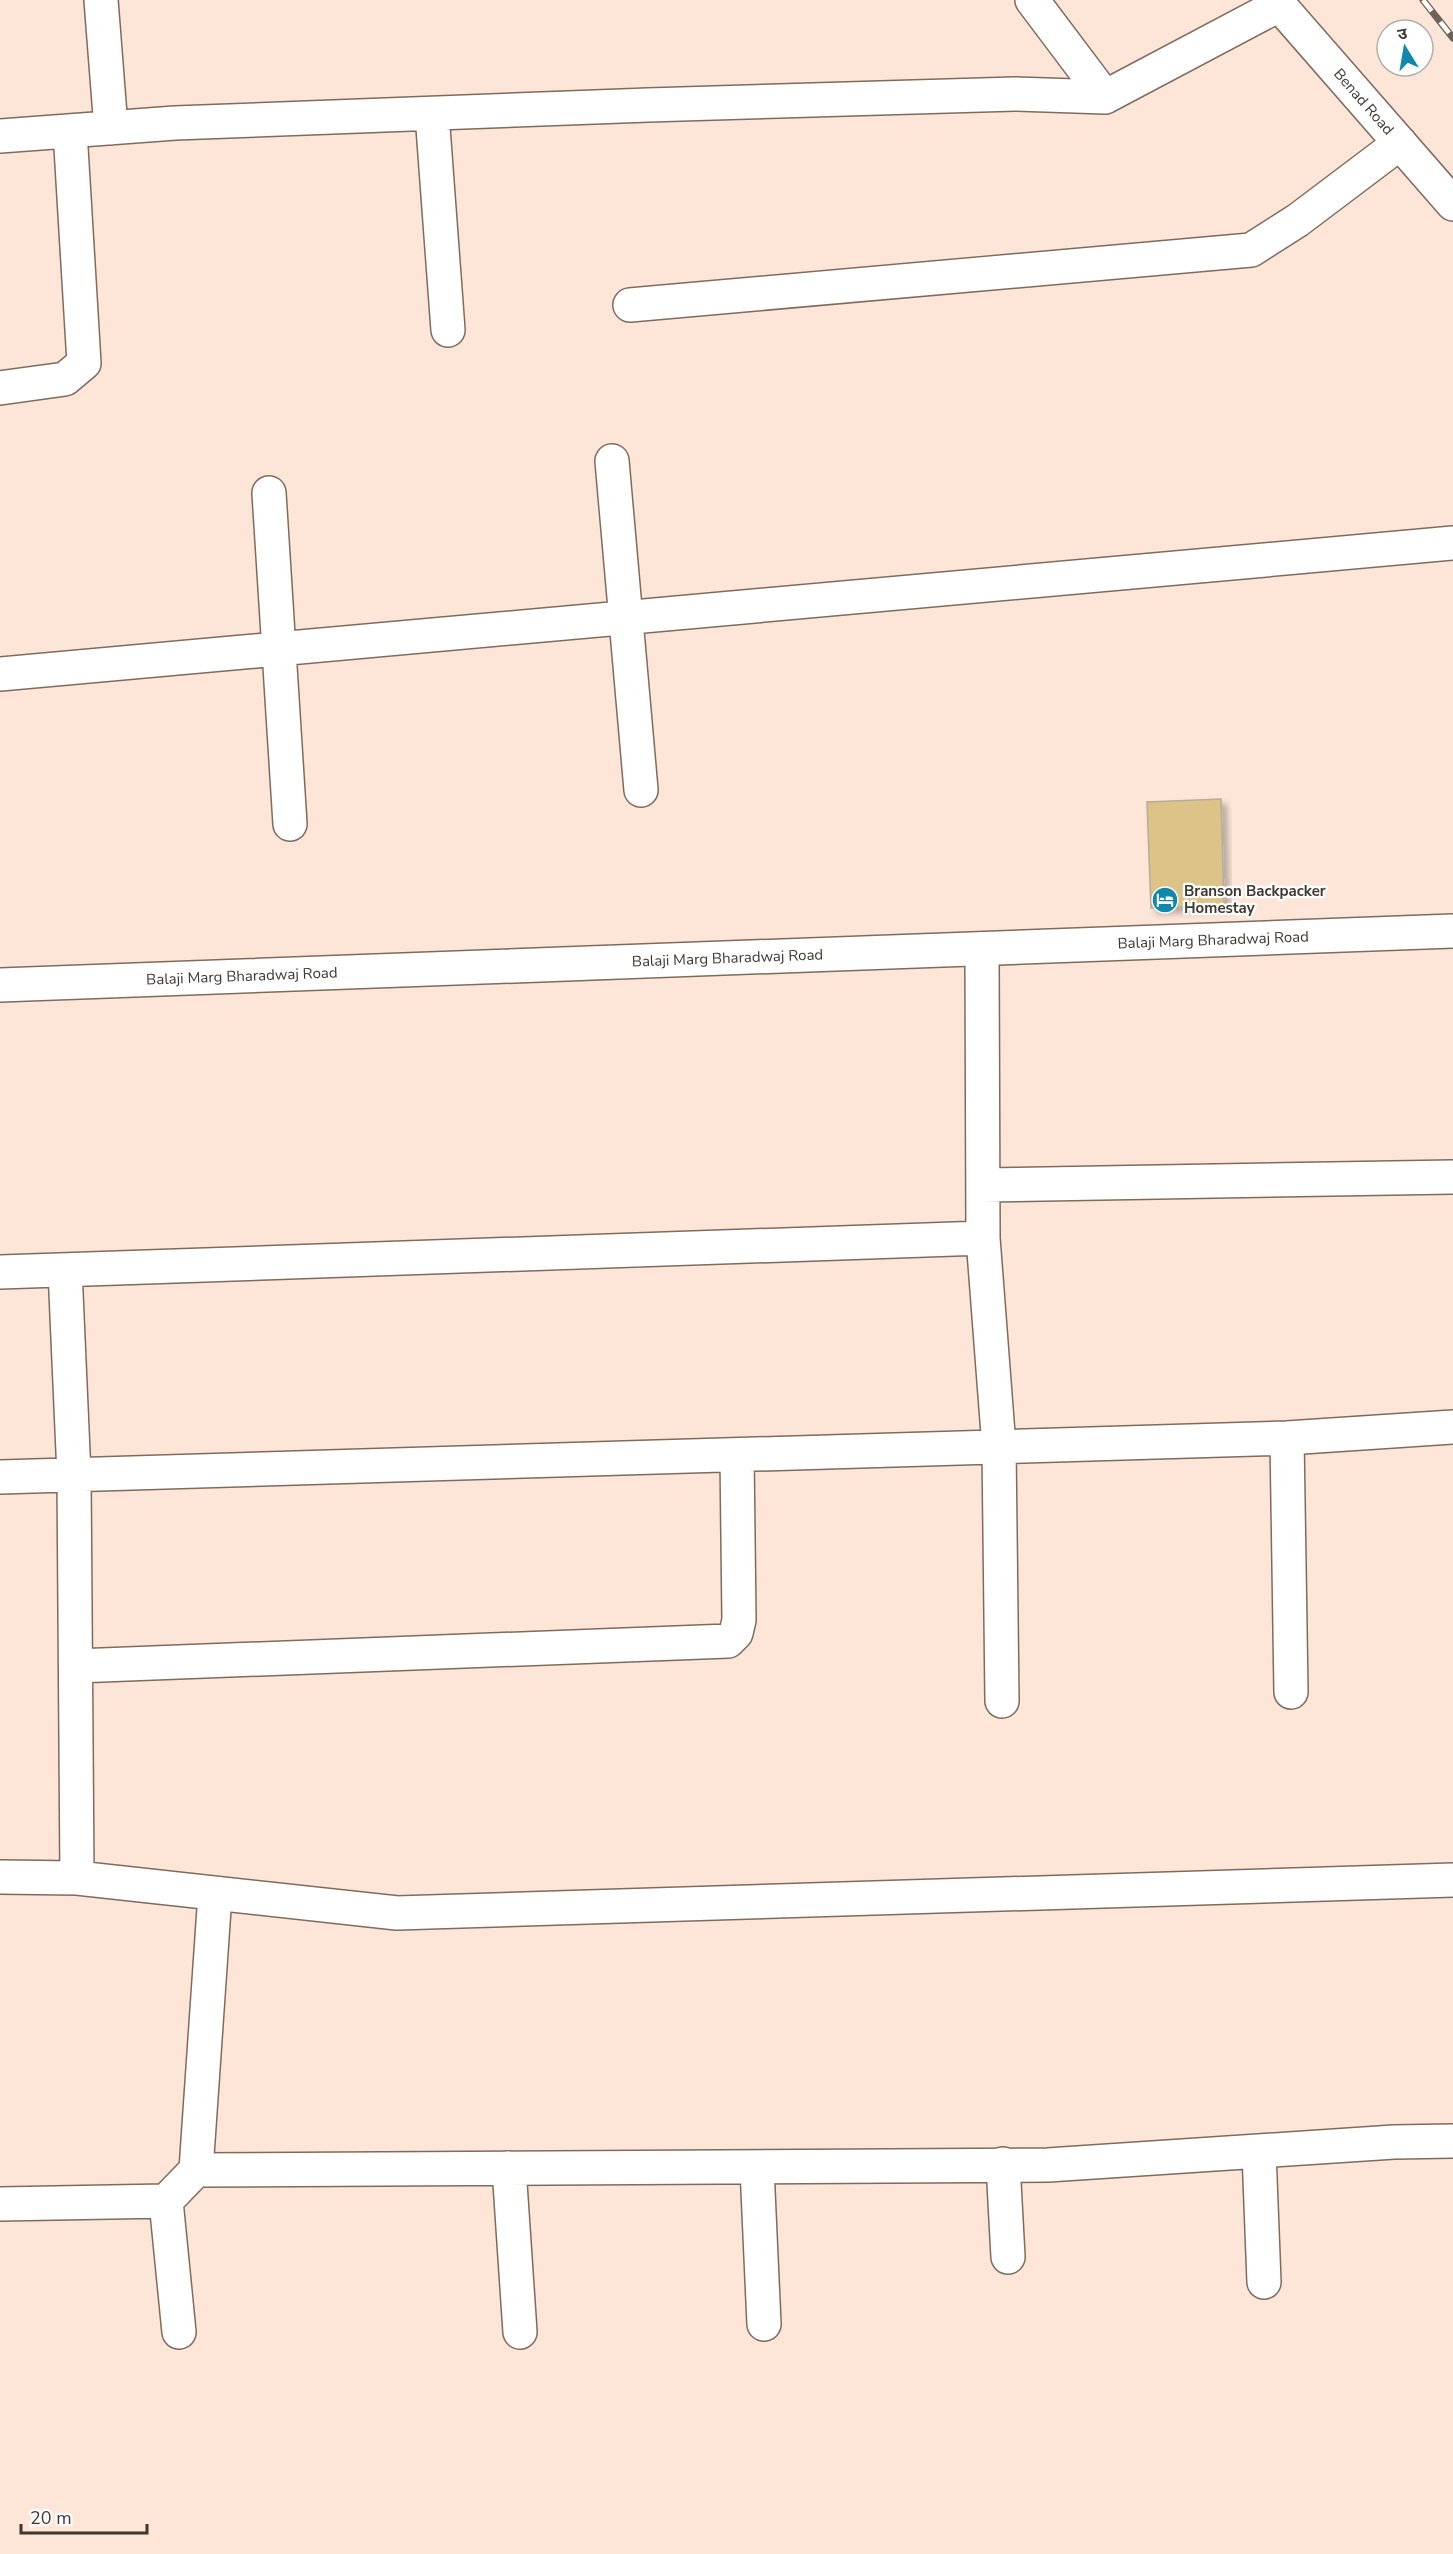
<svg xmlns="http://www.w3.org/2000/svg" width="1453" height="2554" font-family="'Nunito Sans','Noto Sans Devanagari',sans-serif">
  <defs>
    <filter id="shadow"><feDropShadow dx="5.5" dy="5.5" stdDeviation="3" flood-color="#0004"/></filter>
  </defs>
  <rect width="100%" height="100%" fill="#fde6d8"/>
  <!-- building -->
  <path fill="#dcc387" stroke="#b6ad98" stroke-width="1.5" filter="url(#shadow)" d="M1221,799L1224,905L1151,908L1147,802Z"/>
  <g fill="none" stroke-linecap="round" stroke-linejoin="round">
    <defs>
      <path id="street" d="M101,0L111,128
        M1032,0L1105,97
        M432,114L448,330
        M0,136L175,123L648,105L1015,94L1105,97L1279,5
        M630,305L1251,250L1298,220L1400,143
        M0,388L65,379L84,363L70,131
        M612,461L641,790
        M269,493L290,824
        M0,674L1453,543
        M982,949L983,1238L999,1447L1002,1701
        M983,1185L1453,1177
        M65,1270L74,1475L77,1878
        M0,1272L983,1238
        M1287,1438L1291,1692
        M0,1477L1287,1438L1453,1427
        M76,1666L728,1641L736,1633L739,1620L737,1455
        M0,1877L77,1878L397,1913L1453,1880
        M1259,2152L1264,2282
        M1003,2164L1008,2257
        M509,2168L520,2332
        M757,2168L764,2324
        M196,2170L215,1894
        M166,2201L179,2332
        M0,2204L166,2201L196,2170L1048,2165L1394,2142L1453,2141"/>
      <g id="secondary">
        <path id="s1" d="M1275,0L1453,204"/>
        <path id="s2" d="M0,985L1453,931"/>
      </g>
    </defs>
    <!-- street casing -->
    <use href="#street" stroke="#7e6b5e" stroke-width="36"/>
    <!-- secondary casing -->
    <use href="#secondary" stroke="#7e6b5e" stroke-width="36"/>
    <!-- street -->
    <use href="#street" stroke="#fff" stroke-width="33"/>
    <!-- secondary -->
    <use href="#secondary" stroke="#fff" stroke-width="33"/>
    <defs>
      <path id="rail" d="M1423,0L1453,38"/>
    </defs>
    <!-- rail casing -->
    <use href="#rail" stroke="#6d6159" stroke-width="7"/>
    <!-- rail -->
    <use href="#rail" stroke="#fff" stroke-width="4.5" stroke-dasharray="14" stroke-linecap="butt"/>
  </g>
  <!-- icons -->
  <defs>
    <symbol id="hotel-disc" viewBox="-11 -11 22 22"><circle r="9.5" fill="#1187ac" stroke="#fff"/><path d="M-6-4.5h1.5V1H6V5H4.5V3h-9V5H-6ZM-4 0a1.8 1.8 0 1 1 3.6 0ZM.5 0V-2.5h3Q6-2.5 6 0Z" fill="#fff"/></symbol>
  </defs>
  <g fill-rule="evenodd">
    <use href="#hotel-disc" x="1150" y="885" width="30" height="30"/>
  </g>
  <g text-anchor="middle" stroke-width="4.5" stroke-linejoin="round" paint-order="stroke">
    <!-- street labels -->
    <g font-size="15" fill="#3f3731" stroke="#fff">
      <text dy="5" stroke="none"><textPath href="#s1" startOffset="135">Benad Road</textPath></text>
      <text dy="5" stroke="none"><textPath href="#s2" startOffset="1214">Balaji Marg Bharadwaj Road</textPath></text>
      <text dy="5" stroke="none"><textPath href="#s2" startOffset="728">Balaji Marg Bharadwaj Road</textPath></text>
      <text dy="5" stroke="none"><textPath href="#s2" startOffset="242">Balaji Marg Bharadwaj Road</textPath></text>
    </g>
    <!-- poi labels -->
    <g font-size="15" font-weight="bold" fill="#3f3731" stroke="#fff" text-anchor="start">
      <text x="1184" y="896">Branson Backpacker<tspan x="1184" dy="17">Homestay</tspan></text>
    </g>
  </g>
  <!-- north arrow -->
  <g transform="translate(1405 48) rotate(349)"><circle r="28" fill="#ffffff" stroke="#b2afad" stroke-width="1.5"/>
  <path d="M0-4.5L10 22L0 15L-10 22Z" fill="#1187ac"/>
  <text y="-9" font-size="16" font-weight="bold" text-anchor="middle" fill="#3f3731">उ</text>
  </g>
  <!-- scale -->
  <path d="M21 2524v9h126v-9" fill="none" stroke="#3f3731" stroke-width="3"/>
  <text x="30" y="2524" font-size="18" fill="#3f3731" stroke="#ffffff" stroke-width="4.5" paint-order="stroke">20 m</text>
</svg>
